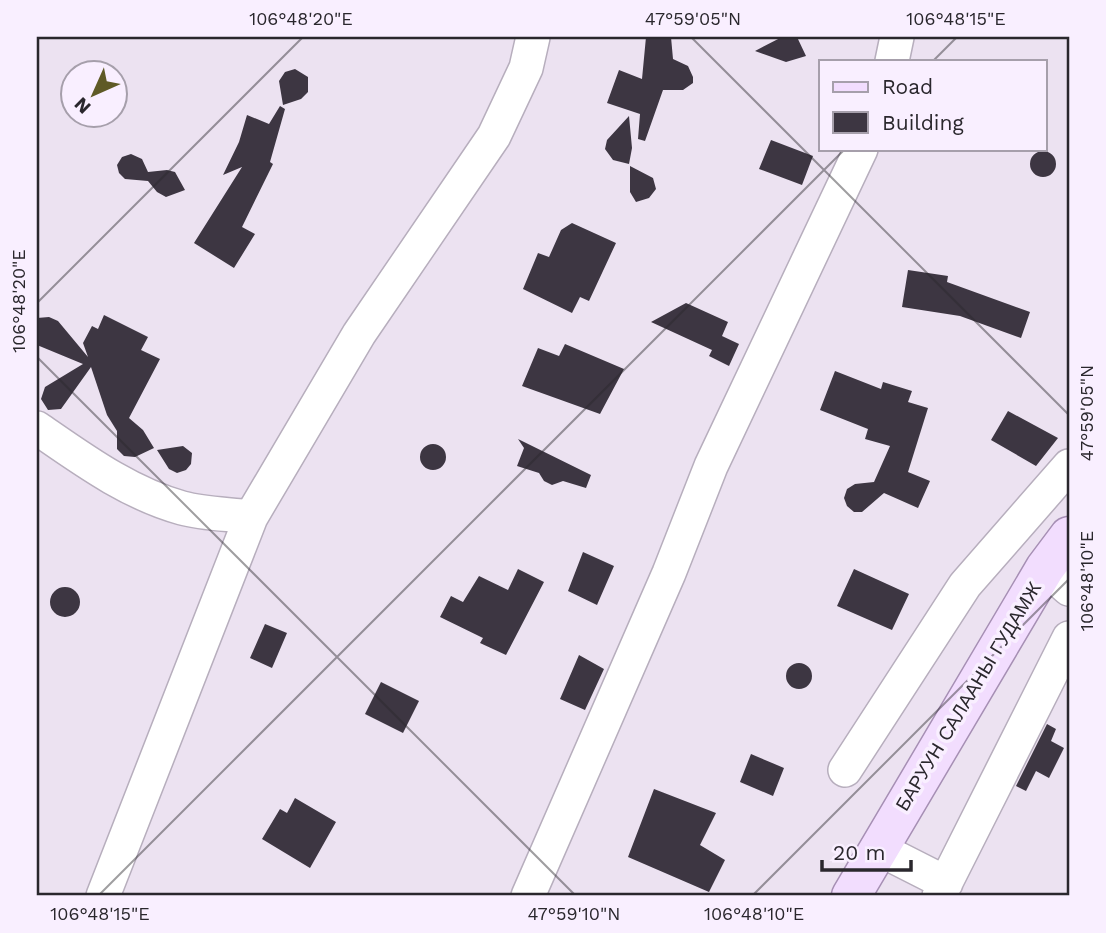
<svg xmlns="http://www.w3.org/2000/svg" width="1106" height="933" font-family="'Work Sans',sans-serif">
  <rect width="100%" height="100%" fill="#ece2f1"/>
  <!-- building -->
  <path fill="#3d3642" d="M646,37H671L673,59L688,66L693,77V83L683,90H663L645,141L638,139L640,114L607,103L619,70L642,79Z
    M782,37H797L806,56L786,62L755,51Z
    M295,69L308,77V92L301,99L283,105L279,81L285,72Z
    M280,106L285,109L270,162L273,164L242,227L255,234L234,268L194,243L242,167L223,175L239,142L247,115L269,124Z
    M629,116L632,148L629,164L613,160L605,149L607,140Z
    M771,140L813,156L802,185L759,169Z
    M1030 164a13 13 0 1 1 26 0a13 13 0 1 1-26 0Z
    M131,154L142,159L148,172L167,170L175,172L185,190L166,197L157,192L148,181L125,179L119,173L117,165L122,157Z
    M630,166L653,178L656,189L649,198L636,202L630,192Z
    M572,223L616,243L589,301L580,297L572,313L523,289L538,253L549,257L561,230Z
    M908,270L948,276L947,282L1030,312L1021,338L960,316L902,307Z
    M686,303L728,322L722,336L739,344L729,366L709,356L712,350L651,322Z
    M104,315L148,337L141,350L160,359L129,418L143,430L154,448L135,457L124,456L117,449V431L107,415L91,367L61,409L48,410L41,399L45,387L83,364L37,345V318L49,317L58,321L88,357L83,343L92,326L98,329Z
    M565,344L624,369L600,414L522,386L538,348L559,356Z
    M835,371L881,389L883,382L912,391L908,402L928,408L908,472L930,481L918,508L884,493L862,512H854L847,506L844,498L847,489L855,484L874,482L890,446L865,439L868,429L820,410Z
    M1008,411L1058,438L1036,466L991,440Z
    M518,439L591,475L586,488L563,481L552,485L544,481L539,473L517,466L524,448Z
    M420 457a13 13 0 1 1 26 0a13 13 0 1 1-26 0Z
    M183,446L192,453L191,464L186,470L177,473L169,469L157,450Z
    M583,552L614,566L597,605L568,591Z
    M518,569L544,582L506,655L480,643L483,638L440,617L451,596L463,602L479,576L508,590Z
    M854,569L909,594L892,630L837,606Z
    M50 602a15 15 0 1 1 30 0a15 15 0 1 1-30 0Z
    M265,624L287,633L272,668L250,658Z
    M579,655L604,669L585,710L560,699Z
    M786 676a13 13 0 1 1 26 0a13 13 0 1 1-26 0Z
    M381,682L419,701L403,733L365,714Z
    M1047,724L1056,729L1051,741L1064,748L1049,778L1036,771L1026,791L1016,786Z
    M751,754L784,768L773,796L740,782Z
    M654,789L716,813L700,845L725,860L709,892L628,857Z
    M295,798L336,822L310,868L262,839L280,809L287,813Z"/>
  <g fill="none" stroke-linecap="round" stroke-linejoin="round">
    <defs>
      <path id="minor" d="M892,61L897,37
        M37,428C82,459 128,493 182,508C204,514 229,514 251,517
        M1045,568L1069,589
        M845,770L965,585L1069,466
        M877,848L946,883
        M103,896L251,517L359,334L494,136L526,68L533,37
        M528,896L669,573L711,466L861,149
        M939,896L1069,638"/>
      <path id="major" d="M851,896L1045,568L1069,536"/>
    </defs>
    <!-- minor casing -->
    <use href="#minor" stroke="#b7aebd" stroke-width="36"/>
    <!-- major casing -->
    <use href="#major" stroke="#a68fb4" stroke-width="41"/>
    <!-- minor -->
    <use href="#minor" stroke="#fff" stroke-width="33"/>
    <!-- major -->
    <use href="#major" stroke="#f2ddfe" stroke-width="38"/>
  </g>
  <!-- ticks -->
  <path fill="none" stroke="#2a272d" stroke-width="2" stroke-opacity="0.45" d="M691,37L1069,415M933,61L957,37M37,303L303,37M37,357L576,896M98,896L845,149M752,896L1069,579"/>
  <g text-anchor="middle" stroke-width="7" stroke-linejoin="round" paint-order="stroke">
    <!-- street labels -->
    <g font-size="19" fill="#2a272d" stroke="#f9efff">
      <text transform="translate(968 696) rotate(-59)" y="7">БАРУУН САЛААНЫ ГУДАМЖ</text>
    </g>
  </g>
  <!-- border -->
  <rect width="1106" height="933" fill="none" stroke="#f9efff" stroke-width="77"/>
  <!-- legend -->
  <rect x="819" y="60" width="228" height="91" fill="#f9efff" stroke="#a69fab" stroke-width="2"/>
  <rect x="833" y="82" width="35" height="10" fill="#f2ddfe" stroke="#a69fab" stroke-width="2"/>
  <text x="882" y="94" font-size="21" fill="#2a272d">Road</text>
  <rect x="833" y="112" width="35" height="21" fill="#3d3642" stroke="#a69fab" stroke-width="2"/>
  <text x="882" y="130" font-size="21" fill="#2a272d">Building</text>
  <!-- north arrow -->
  <g transform="translate(94 94) rotate(225)"><circle r="33" fill="#f9efff" stroke="#a69fab" stroke-width="2"/>
  <path d="M0-5L12 26L0 18L-12 26Z" fill="#5f5a26"/>
  <text y="-10" font-size="19" font-weight="bold" text-anchor="middle" fill="#2a272d">N</text>
  </g>
  <!-- scale -->
  <path d="M822 860v10h89v-10" fill="none" stroke="#2a272d" stroke-width="3.5"/>
  <text x="833" y="860" font-size="21" fill="#2a272d" stroke="#f9efff" stroke-width="5" paint-order="stroke">20 m</text>
  <rect x="38" y="38" width="1030" height="856" fill="none" stroke="#2a272d" stroke-width="2.5"/>
  <g font-size="18" text-anchor="middle" fill="#2a272d">
    <text x="301" y="25">106°48'20"E</text>
    <text x="693" y="25">47°59'05"N</text>
    <text x="956" y="25">106°48'15"E</text>
    <text transform="translate(19 301) rotate(-90)" y="6">106°48'20"E</text>
    <text transform="translate(1087 413) rotate(-90)" y="6">47°59'05"N</text>
    <text transform="translate(1087 581) rotate(-90)" y="6">106°48'10"E</text>
    <text x="100" y="920">106°48'15"E</text>
    <text x="574" y="920">47°59'10"N</text>
    <text x="754" y="920">106°48'10"E</text>
  </g>
</svg>
